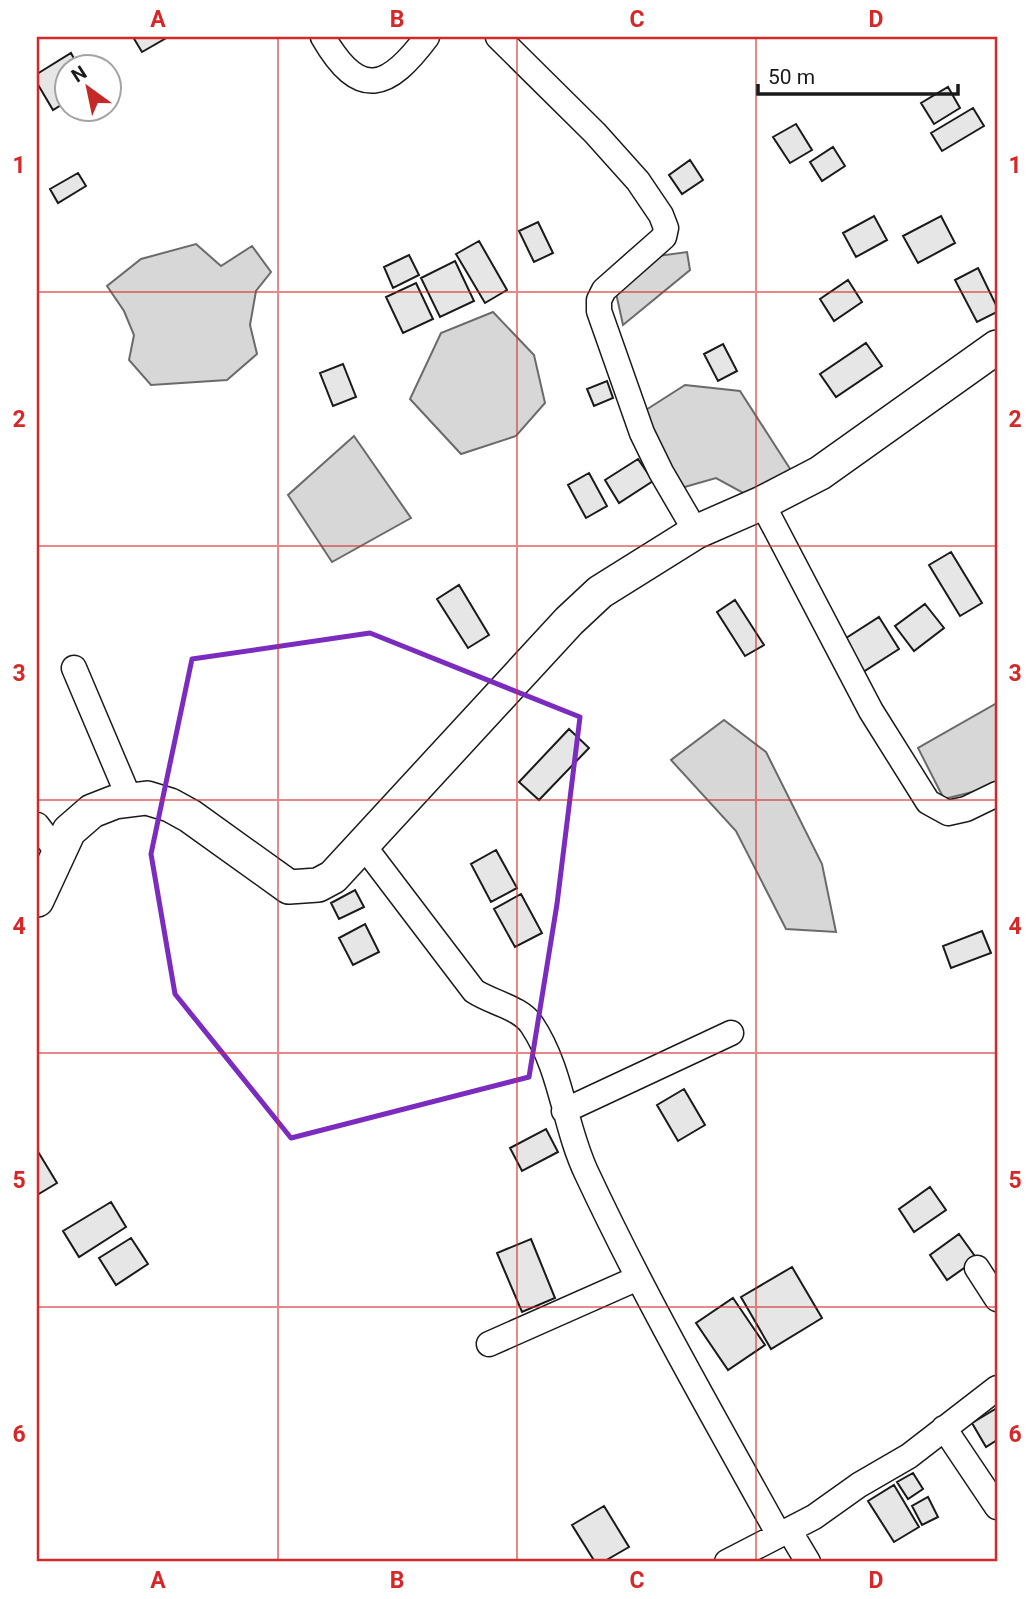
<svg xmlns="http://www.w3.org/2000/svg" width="1034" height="1599" font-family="Roboto,sans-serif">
  <rect width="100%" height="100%" fill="#fff"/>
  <!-- water -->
  <path fill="#d7d7d7" stroke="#6a6a6a" stroke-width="2" d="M196,244L221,266L252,246L271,272L256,291L250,325L257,354L227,380L151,385L129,360L134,335L124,311L107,286L141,259Z
    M687,252L690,270L623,325L614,284L636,259Z
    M493,312L534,355L545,403L516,436L461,454L410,399L441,333Z
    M685,385L740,391L794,475L745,494L716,478L681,488L638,415Z
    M354,436L411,518L332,562L288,495Z
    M997,703V786L944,799L918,748Z
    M724,720L766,752L822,864L836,932L786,929L736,831L671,760Z"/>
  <!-- building -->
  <path fill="#e6e6e6" stroke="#1a1a1a" stroke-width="2" d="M133,37H168L142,52Z
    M71,53L78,66H66V102L53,110L37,83V74Z
    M948,87L960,108L934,124L921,103Z
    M973,108L984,126L942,151L931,133Z
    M796,124L812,150L790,163L773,137Z
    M833,147L845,166L822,181L810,162Z
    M690,160L703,180L682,194L669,175Z
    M78,173L86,186L58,203L50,189Z
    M874,216L887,240L856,257L843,233Z
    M941,216L955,243L918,263L903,236Z
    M538,222L553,253L534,262L519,231Z
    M479,241L507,290L485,303L456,254Z
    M409,255L419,275L393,288L384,267Z
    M455,261L474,301L440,317L421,278Z
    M978,268L997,307V312L977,322L955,280Z
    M848,280L862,302L834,321L820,299Z
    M416,283L433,319L403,333L386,297Z
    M866,343L882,366L836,397L820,374Z
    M723,344L737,371L718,381L704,354Z
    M343,364L356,397L333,406L320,373Z
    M607,381L613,398L594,406L587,389Z
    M638,459L653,481L619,503L605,480Z
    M589,473L607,506L586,518L568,485Z
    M951,552L982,603L960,616L929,565Z
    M459,585L489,635L468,648L437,599Z
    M735,600L764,645L745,656L717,612Z
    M925,604L944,628L914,651L895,626Z
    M879,617L899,649L863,672L843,640Z
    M569,729L589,748L539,800L519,782Z
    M496,850L517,888L491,902L471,864Z
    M355,890L364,907L339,919L331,903Z
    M521,894L542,933L515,947L494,909Z
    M365,924L379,952L353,965L339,938Z
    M982,931L991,953L951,968L943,946Z
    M684,1089L705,1125L678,1141L657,1105Z
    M546,1129L558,1152L522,1171L510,1148Z
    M37,1150L57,1183L37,1195Z
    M930,1187L946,1210L914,1232L899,1209Z
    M111,1202L126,1227L79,1257L63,1231Z
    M959,1234L977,1259L947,1280L930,1255Z
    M131,1238L148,1264L116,1285L99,1258Z
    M531,1239L555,1298L522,1312L497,1253Z
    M792,1267L822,1318L771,1349L741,1297Z
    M733,1298L765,1345L728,1370L696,1323Z
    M997,1408V1440L986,1447L972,1423Z
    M913,1473L923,1489L908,1499L897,1482Z
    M894,1485L919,1527L894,1542L868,1501Z
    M928,1497L938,1517L922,1525L912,1506Z
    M604,1506L629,1547L603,1562H595L572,1525Z"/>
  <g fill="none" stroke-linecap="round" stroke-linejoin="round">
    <defs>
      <path id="street" d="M323,37C360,101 388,89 427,37
        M498,37L595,133L638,181L661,215L666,228L664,237L604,290L599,300V311L642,433L661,472L696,532
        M762,503L871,711L928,802L948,813L966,809L997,794
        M74,668L130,800
        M37,825L59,854
        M363,845L474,991C492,1003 520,1007 532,1025C562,1070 564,1126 587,1174C645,1298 713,1416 779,1535
        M564,1111L731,1033
        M977,1268L997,1299
        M489,1344L638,1278
        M944,1428L997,1507
        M789,1530L808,1562
        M727,1562L814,1517L859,1485L909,1456L997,1388"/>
      <path id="secondary" d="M37,900L69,831L92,811L115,802L147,798L170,805L190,816L289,887L318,885L333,877L569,621L600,592L696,532L762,503L820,473L997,347"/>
    </defs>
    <!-- street casing -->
    <use href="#street" stroke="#1a1a1a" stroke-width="27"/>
    <!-- secondary casing -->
    <use href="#secondary" stroke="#1a1a1a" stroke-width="36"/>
    <!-- street -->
    <use href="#street" stroke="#fff" stroke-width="24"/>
    <!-- secondary -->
    <use href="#secondary" stroke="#fff" stroke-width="33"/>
  </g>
  <!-- marked area -->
  <path fill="none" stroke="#7b2cbf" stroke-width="5" stroke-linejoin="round" d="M370,633L580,717L557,904L529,1077L291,1138L175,994L151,854L192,659Z"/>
  <!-- grid -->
  <path fill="none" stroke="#d62828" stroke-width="2" stroke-opacity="0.55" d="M278,37V1562M517,37V1562M756,37V1562M37,292H997M37,546H997M37,800H997M37,1053H997M37,1307H997"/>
  <!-- border -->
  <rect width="1034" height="1599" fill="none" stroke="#ffffff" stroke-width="77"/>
  <!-- north arrow -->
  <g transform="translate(88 88) rotate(327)"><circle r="33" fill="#ffffff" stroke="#a3a3a3" stroke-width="2"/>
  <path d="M0-5L12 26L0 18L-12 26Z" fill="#c62828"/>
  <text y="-10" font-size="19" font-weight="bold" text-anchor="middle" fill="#1a1a1a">N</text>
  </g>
  <!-- scale -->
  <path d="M758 84v10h200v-10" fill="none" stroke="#1a1a1a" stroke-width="3.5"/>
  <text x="768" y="84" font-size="21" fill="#1a1a1a" stroke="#ffffff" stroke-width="5" paint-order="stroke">50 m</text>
  <rect x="38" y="38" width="958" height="1522" fill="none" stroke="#d62828" stroke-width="2.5"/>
  <g font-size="23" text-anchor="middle" font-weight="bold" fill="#d62828">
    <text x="158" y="27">A</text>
    <text x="397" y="27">B</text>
    <text x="637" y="27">C</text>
    <text x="876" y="27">D</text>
    <text x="19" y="173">1</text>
    <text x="1015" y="173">1</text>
    <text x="19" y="427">2</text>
    <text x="1015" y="427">2</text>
    <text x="19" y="681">3</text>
    <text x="1015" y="681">3</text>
    <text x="19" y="934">4</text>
    <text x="1015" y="934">4</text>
    <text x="19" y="1188">5</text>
    <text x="1015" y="1188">5</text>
    <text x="19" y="1442">6</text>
    <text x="1015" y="1442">6</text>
    <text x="158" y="1588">A</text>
    <text x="397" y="1588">B</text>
    <text x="637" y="1588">C</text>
    <text x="876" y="1588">D</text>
  </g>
</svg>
